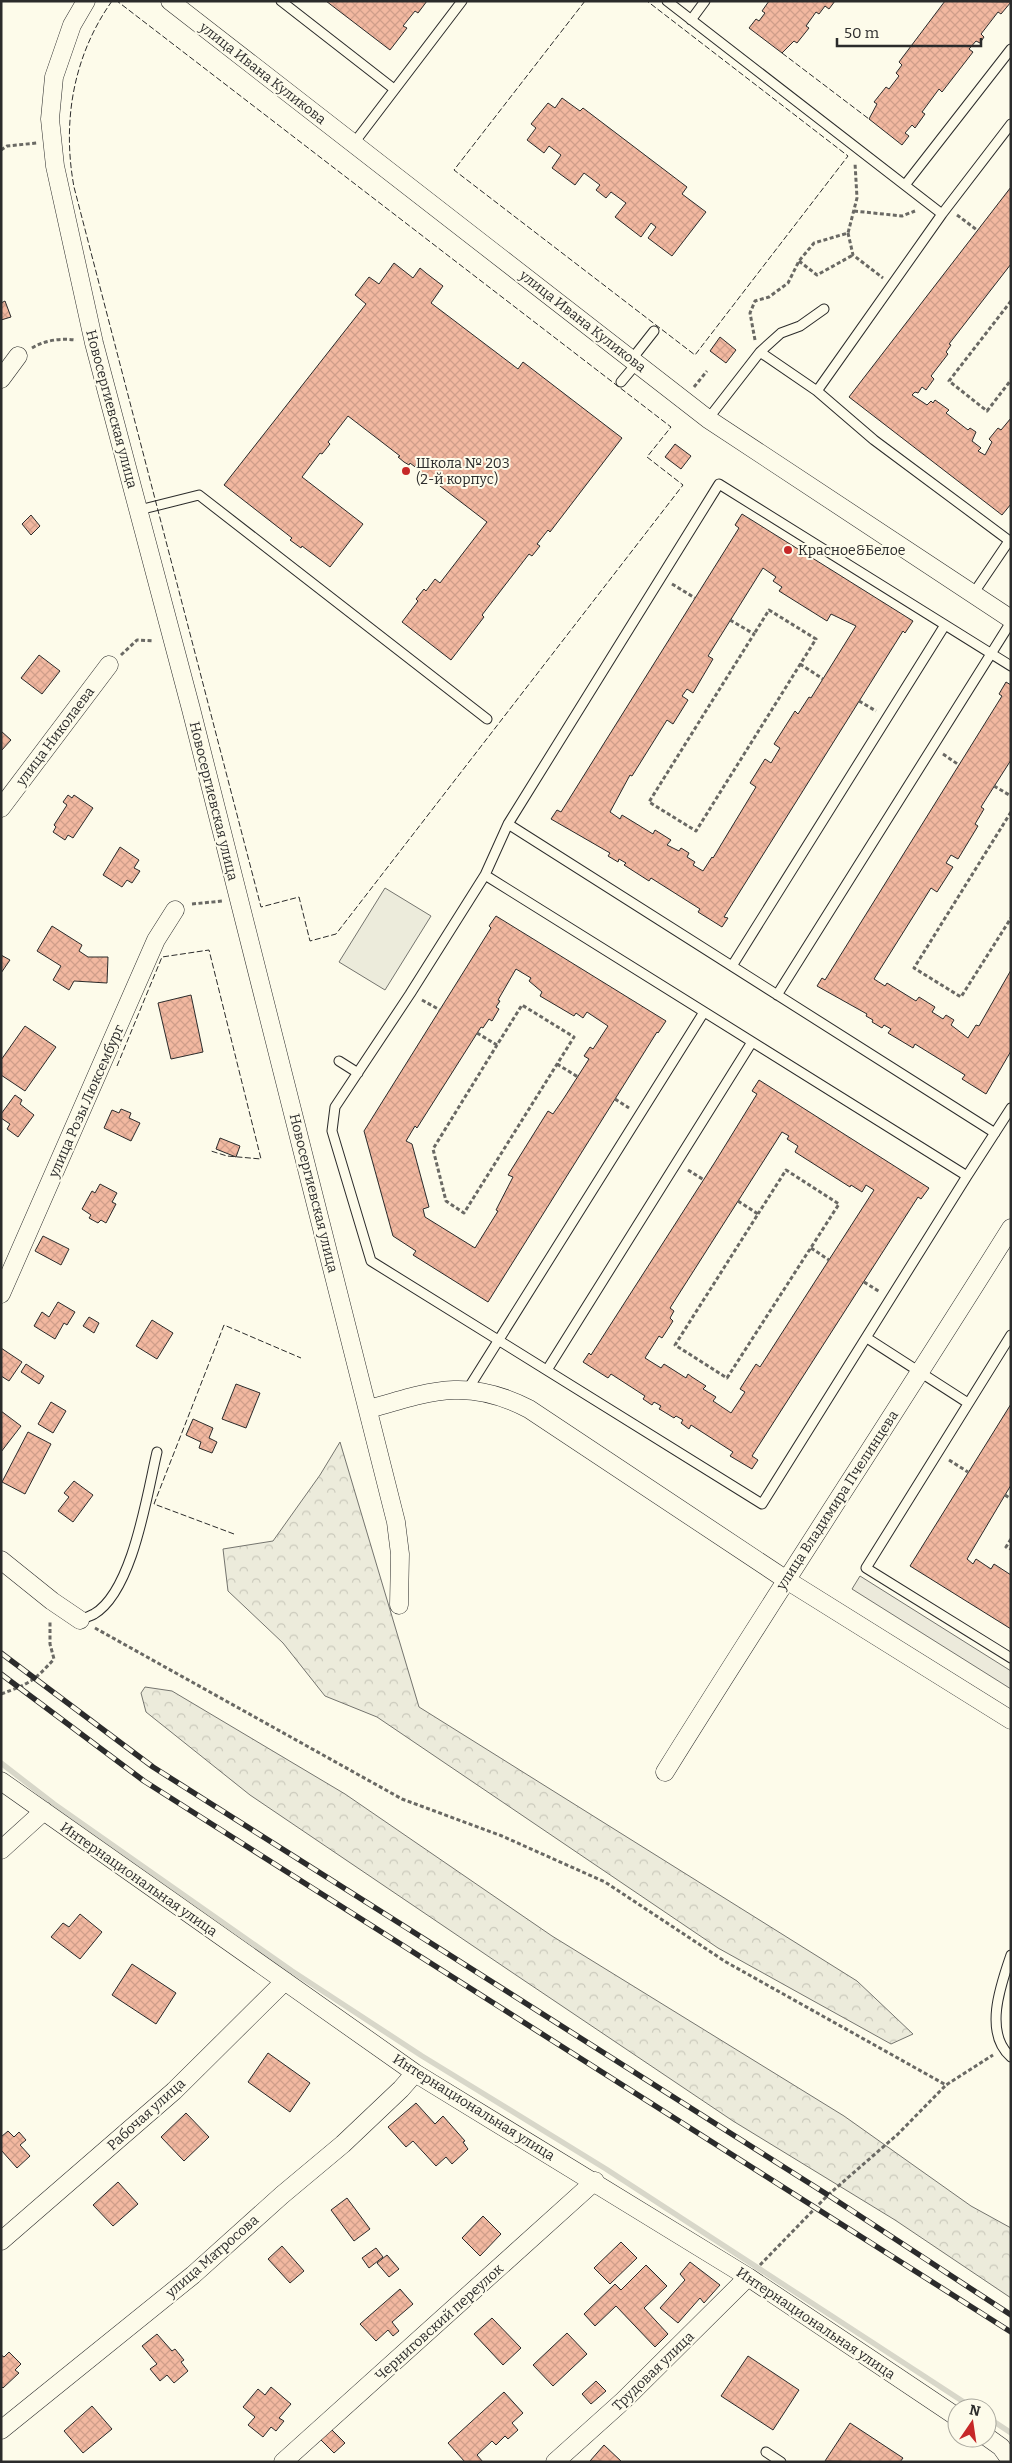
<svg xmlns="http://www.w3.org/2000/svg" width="1012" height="2463" font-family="Bitter,serif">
  <defs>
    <pattern id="forest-crowns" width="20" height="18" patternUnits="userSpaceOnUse" patternTransform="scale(1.25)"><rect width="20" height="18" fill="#ecebdb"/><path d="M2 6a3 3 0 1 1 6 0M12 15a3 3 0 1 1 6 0" fill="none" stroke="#cbcabc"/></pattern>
    <pattern id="building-cross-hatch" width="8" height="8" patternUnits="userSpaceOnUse" patternTransform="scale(1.25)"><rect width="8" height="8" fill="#f2b8a0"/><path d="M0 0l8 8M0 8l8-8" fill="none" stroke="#d09e8a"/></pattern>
  </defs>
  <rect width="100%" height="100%" fill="#fdfbea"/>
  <!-- forest -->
  <path fill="url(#forest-crowns)" stroke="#74746e" d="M340,1442L419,1707L857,1981L913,2034L891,2044L718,1948L377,1717L325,1696L283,1643L228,1591L223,1549L273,1541L320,1475Z
    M145,1687L172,1691L345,1794L552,1936L844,2116L971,2206L1011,2228V2298L895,2220L733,2121L510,1971L250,1795L146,1712L141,1693Z"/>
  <!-- pitch -->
  <path fill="#ecebdb" stroke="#74746e" d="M385,888L431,916L385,990L339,962Z"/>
  <!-- parking -->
  <path fill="#eceadb" stroke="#74746e" d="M860,1576L1011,1671V1689L852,1589Z"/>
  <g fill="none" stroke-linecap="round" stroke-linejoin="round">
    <!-- stream -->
    <path stroke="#d8d7c9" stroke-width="5.5" d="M1,1763L54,1804L292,1971L422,2056L606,2169L973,2408
      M987,2417L1011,2433"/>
  </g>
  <!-- building -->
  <path fill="url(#building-cross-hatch)" stroke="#2b2b2b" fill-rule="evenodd" d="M326,1H427L418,13L415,11L403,26L407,28L390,50Z
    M769,1H835L829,9L825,6L819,14L816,12L806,26L809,28L797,43L794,41L782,53L749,28L756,19L759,21L765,13L762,11Z
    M945,1L1011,2L1001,14L998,12L981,34L984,37L980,43L976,41L969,49L973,52L942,92L939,89L922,112L925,114L915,128L912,125L905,133L909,136L902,145L869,119L877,104L874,102L886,87L889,89L899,76L896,73L902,65L899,62Z
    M562,98L580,111L583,108L687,187L682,194L706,212L672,256L648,238L656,227L651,223L641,237L615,217L626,203L611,192L606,198L596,190L600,185L584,173L575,185L552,168L561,155L549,146L544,153L527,140L536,128L531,124L548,103L555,108Z
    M1011,187V264L949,344L951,345L946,352L948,354L931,376L934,379L926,390L922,387L918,393L915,392L912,395L927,405L931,401L933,403L935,400L949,410L946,413L968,430L970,428L976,432L972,441L981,448L978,451L985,455L992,442L989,439L998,428L1001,430L1011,418V504L1002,515L849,397Z
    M394,263L413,278L420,268L426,273L443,286L431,303L518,369L523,362L622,438L550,532L548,530L537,544L540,546L532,556L529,554L482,615L484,617L451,660L402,622L418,601L416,599L424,589L426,591L435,579L440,583L487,522L410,463L409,465L404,462L398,457L400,456L348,416L328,442L330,444L322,454L320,453L302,477L363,524L330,567L302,546L301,548L290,540L292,538L224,485L366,304L355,295L359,290L369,277L379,284Z
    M5,301L11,317L1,320V303Z
    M720,337L736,350L726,363L710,351Z
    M675,444L691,456L681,469L665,457Z
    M742,514L913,621L905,633L903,631L724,917L728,918L722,927L698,912L700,909L651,878L649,881L624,865L626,863L619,859L618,862L608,856L610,853L551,819L557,810L561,812L618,721L739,528L735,525ZM763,568L776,577L773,581L782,587L779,591L827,621L831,614L856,626L811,698L809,697L798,714L795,711L774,744L780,748L771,763L765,759L750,783L756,787L713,858L712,857L703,871L693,865L695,862L687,857L689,853L681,848L679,851L667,845L671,840L655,830L653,834L622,815L620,819L610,812L630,775L632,776L667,720L673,724L688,700L682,696L687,689L693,693L713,659L708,656Z
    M31,515L40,526L31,535L22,524Z
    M39,655L60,671L42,694L21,678Z
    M1006,682L1011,685V760L981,807L984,809L975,824L978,826L958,859L951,855L946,863L953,867L937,892L931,888L874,979L885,986L887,983L916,1001L919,997L935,1007L932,1012L943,1019L946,1015L954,1020L951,1025L968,1038L976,1025L979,1026L1011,970V1051L986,1094L962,1079L965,1075L957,1070L915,1044L913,1048L888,1033L891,1029L884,1025L882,1028L872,1022L873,1020L866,1016L867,1014L817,986L822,978L825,980L1002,696L999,694Z
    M1,731L11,740L1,751Z
    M68,795L72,798L74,795L93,808L73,838L68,835L65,840L53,832L56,827L54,825L67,805L63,802Z
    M120,847L139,860L134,868L140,871L132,883L127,880L122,887L103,875Z
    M496,916L666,1021L658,1033L657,1032L488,1302L413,1255L416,1251L393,1236L364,1131L491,928L489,926ZM516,969L531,978L529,981L542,992L540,996L574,1016L576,1013L583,1018L587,1012L608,1026L593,1049L590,1047L584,1056L589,1059L564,1098L553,1114L548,1111L508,1175L513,1177L496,1210L498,1211L475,1248L425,1217L423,1209L429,1207L412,1144L406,1141L415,1126L417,1128L481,1027L483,1028L489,1019L492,1021L499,1009L496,1007L500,1001L498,1000Z
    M52,926L82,945L79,951L88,957H108L107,983L74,981L69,990L53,980L61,966L37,951Z
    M1,955L10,960L1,973Z
    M191,995L203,1052L171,1059L158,1003Z
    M25,1026L56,1047L25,1091L1,1075V1060Z
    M759,1080L929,1188L921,1199L918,1197L752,1456L758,1460L752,1469L730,1456L733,1452L691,1425L689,1429L681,1423L683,1420L676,1416L674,1418L661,1410L659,1409L661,1406L654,1402L652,1405L643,1399L645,1396L611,1374L608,1378L583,1362L589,1353L591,1355L715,1162L757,1094L752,1091ZM782,1132L789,1136L787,1139L798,1146L795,1152L850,1187L851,1185L862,1192L866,1185L874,1190L760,1367L756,1364L740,1389L745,1392L731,1413L713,1401L716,1397L703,1389L706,1386L692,1377L688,1374L686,1378L664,1364L661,1368L645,1358L659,1336L662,1338L673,1321L670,1318L674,1311L670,1308Z
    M15,1095L22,1100L20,1104L34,1115L18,1137L7,1129L10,1124L1,1118V1114Z
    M121,1109L131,1113L129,1118L140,1123L131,1141L104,1128L112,1110L119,1113Z
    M220,1138L240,1146L236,1157L216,1149Z
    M100,1184L117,1193L112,1202L116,1204L106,1223L101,1220L98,1223L89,1218L91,1215L82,1209L92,1191L95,1193Z
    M43,1236L69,1249L61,1265L35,1251Z
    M58,1302L75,1312L67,1325L64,1323L55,1339L34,1326L42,1312L49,1317Z
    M89,1317L99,1323L94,1333L83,1326Z
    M152,1320L173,1333L157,1359L136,1346Z
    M1,1348L22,1362L9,1381L1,1376Z
    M26,1364L44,1376L39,1384L21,1372Z
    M236,1384L260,1393L246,1428L222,1419Z
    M51,1402L66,1411L53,1433L38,1424Z
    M1011,1404V1485L967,1559L973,1564L976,1559L991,1569L994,1564L1011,1575V1629L910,1566Z
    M1,1411L21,1426L1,1452Z
    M193,1419L213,1428L209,1438L217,1442L212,1453L199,1448L201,1442L186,1435Z
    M28,1432L51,1444L25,1494L2,1482Z
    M74,1481L93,1495L73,1522L58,1511L69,1497L64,1493Z
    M80,1914L102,1932L80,1959L51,1937L63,1923L69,1927Z
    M132,1964L176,1993L156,2024L112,1995Z
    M268,2053L310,2083L290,2112L248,2082Z
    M416,2103L435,2124L443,2116L465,2141L463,2142L468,2149L452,2164L446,2157L436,2166L413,2141L406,2147L388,2127Z
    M186,2113L209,2137L184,2161L161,2137Z
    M8,2131L14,2137L19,2132L26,2140L20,2145L30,2156L17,2168L1,2150V2137Z
    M118,2182L138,2204L113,2226L93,2205Z
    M347,2198L370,2229L354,2241L331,2210Z
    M483,2216L501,2234L480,2256L462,2238Z
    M621,2242L637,2258L610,2284L594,2268Z
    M282,2246L304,2271L290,2283L268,2259Z
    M376,2248L383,2257L369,2268L362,2258Z
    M387,2255L399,2269L389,2277L377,2263Z
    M690,2262L720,2285L704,2303L700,2298L678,2323L660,2308L685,2280L680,2274Z
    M646,2265L667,2286L644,2308L668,2334L655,2347L616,2306L595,2326L584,2314L615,2284L621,2290Z
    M400,2289L413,2304L392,2322L399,2331L393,2336L388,2330L376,2341L360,2324Z
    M492,2318L521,2348L503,2365L474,2334Z
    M567,2333L587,2354L553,2386L533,2365Z
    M157,2334L172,2351L175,2349L184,2360L181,2362L188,2371L174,2383L167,2375L160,2381L150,2369L157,2364L142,2346Z
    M9,2352L21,2364L15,2370L19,2373L3,2388L1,2386V2355L4,2357Z
    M748,2356L799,2390L773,2430L721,2396Z
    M596,2381L606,2391L591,2404L582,2394Z
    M271,2387L291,2404L279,2418L284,2421L276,2431L271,2427L263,2437L248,2425L255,2417L243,2407L258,2389L265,2395Z
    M504,2392L523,2413L512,2423L518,2430L508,2439L505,2436L496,2445L492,2441L477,2455L483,2462H465L448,2443Z
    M92,2406L112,2429L83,2453L64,2431Z
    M850,2423L903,2458L900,2462L825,2461Z
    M331,2429L345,2443L334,2453L320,2439Z
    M604,2445L622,2462L590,2461Z"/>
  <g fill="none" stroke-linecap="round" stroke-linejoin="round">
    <defs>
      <path id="service" d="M281,1L394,89
        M667,1L942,214
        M691,20L705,1
        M354,143L462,1
        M905,185L1011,49
        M760,352L817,391L874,440L1011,542
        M632,359L654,331
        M621,382L637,363
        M817,391L942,214L1011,124
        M708,419L760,352L781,333L800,326L824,309
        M139,510L199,495L487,719
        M973,594L1009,541
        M508,824L719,484L1011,666
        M485,875L967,1176
        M732,966L945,625
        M777,995L1011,622
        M339,1061L358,1073
        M995,1133L508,824L485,875L410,994L335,1107L332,1131L371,1261L762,1504L967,1176L1011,1108
        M1011,1335L866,1568L1011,1658
        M867,1338L968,1403
        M547,1370L752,1042
        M468,1389L704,1012
        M80,1620C85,1618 90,1616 94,1614C133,1591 147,1494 157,1452
        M1011,1955C1001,1984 983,2033 1011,2057
        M766,2452L781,2462"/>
      <path id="minor" d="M86,1L72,25L54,77L50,119L55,166L94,343L191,709L396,1522L400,1554L399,1605
        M170,1L708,419L1011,619
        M1,379L18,356
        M1,808L109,665
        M1,1294L156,940L175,910
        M369,1409C431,1391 468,1377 529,1409L785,1579L1011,1720
        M1,1560L52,1601L80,1620
        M665,1772C779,1589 897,1410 1011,1228
        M1,1781L415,2073L748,2277L957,2417
        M1,1850L44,1811
        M1,2241L174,2091L285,1981
        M1,2430L193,2275L282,2195L343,2144L401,2089L415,2073
        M987,2437L1001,2447L1011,2461
        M283,2462L595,2181
        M555,2462L624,2400L748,2277"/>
    </defs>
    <!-- service casing -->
    <use href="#service" stroke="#2b2b2b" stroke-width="11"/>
    <!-- minor casing -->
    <use href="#minor" stroke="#2b2b2b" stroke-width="19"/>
    <!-- path -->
    <path stroke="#6a6964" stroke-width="3" stroke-dasharray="4 2.5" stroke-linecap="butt" d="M1,150L7,146L37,143
      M854,211L902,216L915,211
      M957,215L977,230
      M848,233L853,255L883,278
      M799,261L817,275L853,255
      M1011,301L949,381L987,411L1011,380
      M755,340L750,313L755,301L769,297L788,283L799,261L814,243L848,233L857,198L855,163
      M32,348C45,340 61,338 76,340
      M694,387L707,371
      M672,584L695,598
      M730,620L754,634L649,802L696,831L816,639L769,610L754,634
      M121,655L137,640L154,641
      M800,664L823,679
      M859,701L876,711
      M943,754L959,765
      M994,786L1011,796
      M1011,812L914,968L961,997L1011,918
      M192,904L223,901
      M422,1000L440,1010
      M477,1033L497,1045L522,1005L574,1037L464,1213L446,1201L433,1149L497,1045
      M557,1064L578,1077
      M615,1099L629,1108
      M688,1170L704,1180
      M738,1201L758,1214L675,1345L727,1378L839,1204L786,1170L758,1214
      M811,1248L829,1260
      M864,1282L880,1292
      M949,1460L968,1472
      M1005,1495L1011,1499
      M1011,1539L1006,1547L1011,1549
      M95,1628L402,1799L502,1836L605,1882L726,1962L946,2085L993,2055
      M1,1694C29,1684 34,1681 54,1659L50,1644V1622
      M760,2265L828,2195L898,2134L946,2085"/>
    <!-- service -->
    <use href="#service" stroke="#fdfbea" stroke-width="9"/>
    <!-- minor -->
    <use href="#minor" stroke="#fdfbea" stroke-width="18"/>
    <defs>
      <path id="rail" d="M1,1653L153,1767L828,2195L1011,2315
        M1,1674L144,1781L1011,2332"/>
    </defs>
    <!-- rail casing -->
    <use href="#rail" stroke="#2b2b2b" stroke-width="5.5"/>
    <!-- rail -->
    <use href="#rail" stroke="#fdfbea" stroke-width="4" stroke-dasharray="11" stroke-linecap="butt"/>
    <!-- fence -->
    <path stroke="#2b2b2b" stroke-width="1" stroke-dasharray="6 2.5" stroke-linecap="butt" d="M112,1C73,56 62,122 74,187L261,907L299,897L310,941L336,934L683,485L647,457L671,427L117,1
      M585,1L454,170L695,355L848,156L647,1
      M782,53L869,119
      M117,1066L162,957L209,950L261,1159L227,1156L211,1151
      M234,1534L154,1504L224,1325L301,1358"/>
  </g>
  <!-- markers -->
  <g fill="#c62828" stroke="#fdfbea" stroke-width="2">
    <circle cx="406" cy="471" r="5"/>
    <circle cx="788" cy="550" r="5"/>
  </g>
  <g text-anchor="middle" stroke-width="4" stroke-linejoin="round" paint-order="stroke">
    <!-- street labels -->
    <g font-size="14" fill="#2b2b2b" stroke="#fdfbea">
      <text transform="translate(263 73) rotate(38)" y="5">улица Ивана Куликова</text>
      <text transform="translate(583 321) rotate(38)" y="5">улица Ивана Куликова</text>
      <text transform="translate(112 409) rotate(75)" y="5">Новосергиевская улица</text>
      <text transform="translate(55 736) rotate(-53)" y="5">улица Николаева</text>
      <text transform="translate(214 801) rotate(76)" y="5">Новосергиевская улица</text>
      <text transform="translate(86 1101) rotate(-66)" y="5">улица Розы Люксембург</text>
      <text transform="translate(314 1193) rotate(76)" y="5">Новосергиевская улица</text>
      <text transform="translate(837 1500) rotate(-57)" y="5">улица Владимира Пчелинцева</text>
      <text transform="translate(139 1879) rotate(35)" y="5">Интернациональная улица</text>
      <text transform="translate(474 2107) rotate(32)" y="5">Интернациональная улица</text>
      <text transform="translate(146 2114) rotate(-42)" y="5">Рабочая улица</text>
      <text transform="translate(212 2256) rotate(-41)" y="5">улица Матросова</text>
      <text transform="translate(439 2322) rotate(-42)" y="5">Черниговский переулок</text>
      <text transform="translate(816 2323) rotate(34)" y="5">Интернациональная улица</text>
      <text transform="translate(653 2371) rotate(-44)" y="5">Трудовая улица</text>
    </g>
    <!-- poi labels -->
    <g font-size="14" fill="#2b2b2b" stroke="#fdfbea" text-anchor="start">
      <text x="416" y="468">Школа № 203<tspan x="416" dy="16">(2-й корпус)</tspan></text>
      <text x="798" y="555">Красное&amp;Белое</text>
    </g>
  </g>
  <!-- border -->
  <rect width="1012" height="2463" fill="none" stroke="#2b2b2b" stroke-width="5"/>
  <!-- north arrow -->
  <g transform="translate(972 2423) rotate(13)"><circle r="24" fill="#fdfbea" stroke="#a9a89e"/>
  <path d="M0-4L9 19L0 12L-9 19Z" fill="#c62828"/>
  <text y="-8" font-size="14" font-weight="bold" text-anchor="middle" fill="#2b2b2b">N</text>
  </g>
  <!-- scale -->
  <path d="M837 38v8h144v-8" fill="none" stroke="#2b2b2b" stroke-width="2.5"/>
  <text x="844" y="38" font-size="15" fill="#2b2b2b" stroke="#fdfbea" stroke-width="4" paint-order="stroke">50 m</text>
</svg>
